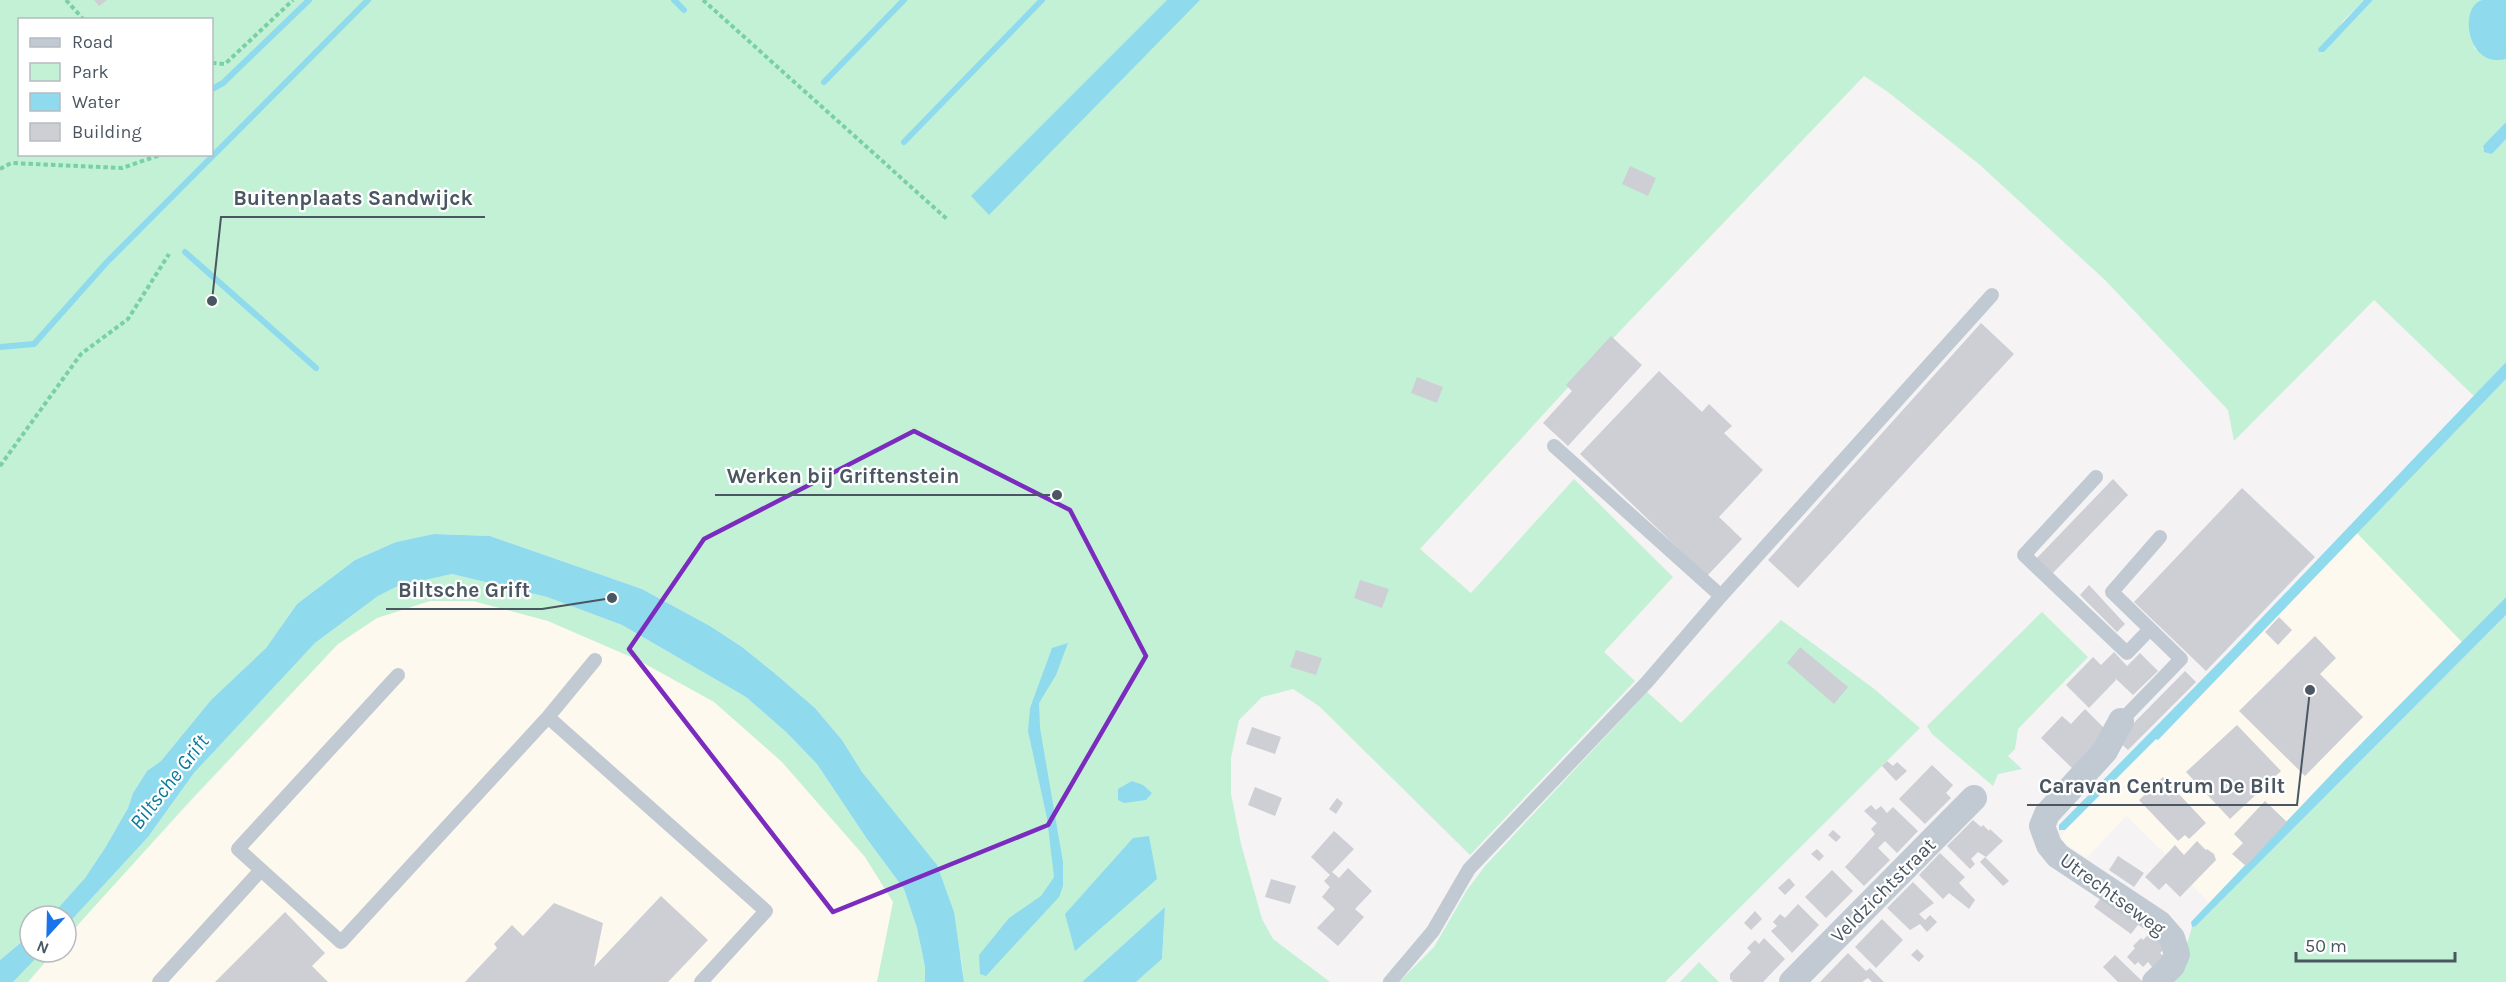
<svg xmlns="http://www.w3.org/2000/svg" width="2506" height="982" font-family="Karla,sans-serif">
  <rect width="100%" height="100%" fill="#f5f3f3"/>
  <!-- commercial -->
  <path fill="#fdf9ef" d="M2357,533L2462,642L2210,903L2176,870V864L2126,816L2087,858L2060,840L2065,830L2156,739L2158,740Z
    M430,601H473L548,621L638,660L714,702L782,762L865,857L893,902L877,982H28L54,952H66V939L105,894L338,644L377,618Z"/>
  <!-- green -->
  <path fill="#c3f1d5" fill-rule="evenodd" d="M0,0H2364L2343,21L2323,53L2373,0H2483L2480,1L2471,34L2475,49L2506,59V122L2482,149L2492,154L2506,139V362L2474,396L2374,300L2234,441L2228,410L2105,280L1980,165L1888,92L1864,76L1619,332L1420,549L1471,593L1574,479L1673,577L1604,652L1635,681L1470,855L1319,706L1293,689L1262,697L1239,720L1231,758V794L1241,844L1262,919L1273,939L1330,982H1136L1162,959L1165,907L1082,982H964L961,957L893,812L862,772L842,740L815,708L742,647L710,626L642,589L490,536L435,534L396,542L355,560L297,604L266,648L211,700L161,761L147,771L133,793L128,808L105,848L85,878L51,916H30V935L0,960ZM20,20H212V154H20Z
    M2506,379V597L2462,642L2357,533Z
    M452,574L547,597L622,625L746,697L786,732L817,764L867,839L904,889L917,928L925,967V982H877L893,902L865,857L782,762L714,702L638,660L548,621L473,601H430L377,618L338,644L189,802L66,938V926L148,837L194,773L315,643L378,596L398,586Z
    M2056,598L2042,612L2088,657L2018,729L2015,749L2008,756L2022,769L1998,774L1993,786L1932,734L1927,726Z
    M2506,615V982H2163L2185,951L2192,927L2196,926Z
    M1781,620L1873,688L1920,728L1665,982H1399L1434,947L1467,890L1485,866L1647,692L1681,723Z
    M42,952H54L28,982H13Z
    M1699,962L1719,982H1680Z"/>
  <!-- water -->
  <path fill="#90daee" d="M1167,0H1200L989,215L971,196Z
    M2364,0H2373L2324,52H2319L2318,49Z
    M2506,0V59C2467,69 2458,7 2482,0C2489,0 2499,0 2506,0Z
    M2506,122V139L2492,154L2484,152L2483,146Z
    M2506,362V379L2158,740L2156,739L2065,830H2059V825L2231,650Z
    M434,534L490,536L642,589L710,626L742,647L773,672L815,708L842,740L862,772L937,865L954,912L964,982H925V967L917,928L904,889L867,839L817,764L786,732L746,697L622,625L547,597L452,574L398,586L378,596L315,643L194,773L148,837L66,926V916H51L85,878L105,848L128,808L133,793L147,771L161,761L211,700L266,648L297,604L355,560L396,542Z
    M2506,597V615L2196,926L2192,927L2191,922L2344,761Z
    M1068,643L1056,675L1039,703L1040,728L1063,862V886L1059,897L986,976L980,974L979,955L1009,918L1041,896L1054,877L1047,818L1028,731L1030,708L1052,648Z
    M1132,781L1143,785L1152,793L1146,800L1124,803L1118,800V789Z
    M1149,836L1157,879L1075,951L1065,914L1133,838Z
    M1165,907L1162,959L1136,982H1082Z
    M30,935V952H42L13,982H0V960Z"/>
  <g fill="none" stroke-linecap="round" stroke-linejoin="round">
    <!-- stream -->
    <path stroke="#90daee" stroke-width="6" d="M674,0L684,10
      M824,82L904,0
      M212,89L223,83L309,0
      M904,142L1042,0
      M185,252L316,368
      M0,347L34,344L107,262L368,0"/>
  </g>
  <!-- building -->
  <path fill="#cdcfd5" d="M94,0H107L99,6Z
    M1630,166L1656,178L1648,196L1622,184Z
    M1981,323L2014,354L1798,588L1768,560Z
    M1611,336L1642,365L1568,446L1543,423L1572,391L1566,385Z
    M1659,371L1702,412L1709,404L1732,426L1724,433L1763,470L1719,517L1742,539L1707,576L1580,454Z
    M1417,377L1443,387L1437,403L1411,393Z
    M2113,479L2128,495L2051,575L2036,559Z
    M2242,488L2315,557L2206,671L2134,602Z
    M1360,580L1389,589L1382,608L1354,598Z
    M2089,585L2125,624L2117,632L2080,595Z
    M2279,617L2292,630L2278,645L2265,632Z
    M2315,636L2336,658L2320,674L2363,717L2305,776L2239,711Z
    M1800,647L1848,687L1834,704L1787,663Z
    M1296,650L1322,658L1316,675L1290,667Z
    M2114,652L2127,666L2140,653L2158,671L2133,695L2115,678L2116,680L2089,708L2066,685L2093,657L2101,665Z
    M2185,671L2196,682L2128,750L2117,740Z
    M2085,709L2109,733L2074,770L2041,738L2062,716L2071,724Z
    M2237,725L2281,771L2230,819L2186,772Z
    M1252,727L1281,737L1275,754L1246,744Z
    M1887,761L1893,766L1897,762L1907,771L1896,781L1882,766Z
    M1932,765L1953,785L1946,793L1951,798L1925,824L1899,799Z
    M2163,777L2206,823L2189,839L2185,835L2178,841L2139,800Z
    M1255,787L1282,798L1275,816L1248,805Z
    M1337,798L1343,803L1336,814L1329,809Z
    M2265,801L2287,822L2246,866L2232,854L2243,843L2234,834Z
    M1871,805L1876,810L1881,806L1887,813L1893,807L1918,831L1897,853L1885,841L1878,848L1890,860L1864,886L1845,867L1875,834L1871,829L1877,823L1864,811Z
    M1973,820L1981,827L1983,825L1989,831L1990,829L2003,841L1986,857L1978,852L1971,859L1975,864L1970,869L1947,846Z
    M1833,830L1841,837L1836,842L1828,835Z
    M1334,831L1354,849L1332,872L1339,878L1348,868L1372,891L1355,909L1364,917L1338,946L1317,928L1335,909L1322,897L1330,887L1324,881L1330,875L1311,857Z
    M2197,841L2206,850L2207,849L2214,854L2216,860L2180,897L2166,883L2159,890L2145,877L2175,845L2184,855Z
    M1817,849L1824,856L1819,861L1811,854Z
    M1940,853L1965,877L1959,883L1975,900L1969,909L1949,893L1943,899L1919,875Z
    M2118,856L2144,873L2134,887L2109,870Z
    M1985,857L2009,881L2003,886L1980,862Z
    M1832,870L1853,891L1826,918L1805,897Z
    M1789,878L1795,885L1785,895L1778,888Z
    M1271,879L1296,886L1290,904L1265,897Z
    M1913,882L1934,903L1919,914L1925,920L1930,915L1937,922L1927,932L1920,924L1910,930L1887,908Z
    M2103,895L2141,921L2131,934L2094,907Z
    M661,896L708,940L668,982H465L497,948L494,944L512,925L523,936L554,903L603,923L594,967Z
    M1798,904L1819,925L1792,953L1771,931L1777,926L1773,922L1780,914L1785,918Z
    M1755,911L1762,919L1751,930L1744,923Z
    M285,912L325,953L312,966L328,982H215Z
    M1882,919L1903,940L1876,968L1855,947Z
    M2152,931L2167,946L2160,953L2164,957L2153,968L2148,962L2143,967L2138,962L2135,965L2127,957L2135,948L2133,946L2141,938L2143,940Z
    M1764,938L1785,959L1763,982H1733L1730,979V974L1751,952L1747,948L1755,940L1759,944Z
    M1917,949L1924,956L1919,962L1911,955Z
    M1848,953L1866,971L1870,968L1884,982H1872L1868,978L1862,982H1820Z
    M2115,955L2143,982H2118L2103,967Z"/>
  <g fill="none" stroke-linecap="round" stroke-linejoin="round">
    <!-- path -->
    <path stroke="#7ad0a6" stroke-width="4" stroke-dasharray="4.5 3" stroke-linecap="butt" d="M66,0L84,20
      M703,0L948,220
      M212,63L225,64L293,0
      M0,169L11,163L122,168L163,154
      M0,466L81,354L128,319L169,254"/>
    <!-- service -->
    <path stroke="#c1cad2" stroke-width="14" d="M1554,446L1721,596
      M2096,477L2024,555L2127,653L2150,629
      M398,675L238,849L341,942L548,717L595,660
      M548,717L766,911L701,982
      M2121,721L2181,659L2112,592L2160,537
      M159,982L261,870
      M1390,982L1433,931L1469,869L1647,682L1721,596L1992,295"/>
    <!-- minor -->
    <path stroke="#c1cad2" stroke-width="26" d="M2121,721L2105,751L2047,814L2042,826L2049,845L2058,856L2159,923L2172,938L2177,954L2172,966L2155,982
      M1792,982L1974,798"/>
  </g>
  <!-- marked area -->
  <path fill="none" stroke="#7b2cbf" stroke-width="4.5" stroke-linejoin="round" d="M914,431L1070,510L1146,656L1048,825L833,912L629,649L704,539Z"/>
  <g text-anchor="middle" stroke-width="4.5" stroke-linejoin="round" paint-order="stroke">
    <!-- street labels -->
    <g font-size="20" fill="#4a5661" stroke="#fff">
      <text transform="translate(1883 890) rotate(-45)" y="7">Veldzichtstraat</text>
      <text transform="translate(2113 894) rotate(36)" y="7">Utrechtseweg</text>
    </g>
    <!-- water labels -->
    <g font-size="21" font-style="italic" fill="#0c7c9b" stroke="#fff">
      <text transform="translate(169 782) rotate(-52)" y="7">Biltsche Grift</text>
    </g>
  </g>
  <!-- callouts -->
  <path fill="none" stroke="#4a5661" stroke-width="2" d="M212 301L221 217H485M1057 495L972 495H715M612 598L542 609H386M2310 690L2297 805H2027"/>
  <g fill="#4a5661" stroke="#fff" stroke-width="2">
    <circle cx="212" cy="301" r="6"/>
    <circle cx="1057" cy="495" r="6"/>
    <circle cx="612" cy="598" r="6"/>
    <circle cx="2310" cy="690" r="6"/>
  </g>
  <g font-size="21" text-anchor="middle" font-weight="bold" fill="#4a5661" stroke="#fff" stroke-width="4.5" stroke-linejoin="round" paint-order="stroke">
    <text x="353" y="205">Buitenplaats Sandwijck</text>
    <text x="843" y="483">Werken bij Griftenstein</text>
    <text x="464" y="597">Biltsche Grift</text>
    <text x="2162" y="793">Caravan Centrum De Bilt</text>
  </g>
  <!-- legend -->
  <rect x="18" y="18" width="195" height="138" fill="#ffffff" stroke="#b7bbc0" stroke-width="1.5"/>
  <rect x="30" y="38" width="30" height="9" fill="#c1cad2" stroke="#b7bbc0" stroke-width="1.5"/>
  <text x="72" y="48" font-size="18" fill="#4a5661">Road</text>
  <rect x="30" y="63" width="30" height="18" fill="#c3f1d5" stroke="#b7bbc0" stroke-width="1.5"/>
  <text x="72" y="78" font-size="18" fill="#4a5661">Park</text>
  <rect x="30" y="93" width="30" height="18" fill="#90daee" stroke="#b7bbc0" stroke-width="1.5"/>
  <text x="72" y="108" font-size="18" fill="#4a5661">Water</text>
  <rect x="30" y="123" width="30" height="18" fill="#cdcfd5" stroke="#b7bbc0" stroke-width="1.5"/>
  <text x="72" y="138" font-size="18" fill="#4a5661">Building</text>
  <!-- north arrow -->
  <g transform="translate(48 934) rotate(202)"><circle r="28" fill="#ffffff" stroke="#b7bbc0" stroke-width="1.5"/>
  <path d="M0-4.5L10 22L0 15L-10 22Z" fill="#1a73e8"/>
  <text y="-9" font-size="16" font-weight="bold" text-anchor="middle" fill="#4a5661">N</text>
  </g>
  <!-- scale -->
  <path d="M2296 952v9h159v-9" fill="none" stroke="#4a5661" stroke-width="3"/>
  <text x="2305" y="952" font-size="18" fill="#4a5661" stroke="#ffffff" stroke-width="4.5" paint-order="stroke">50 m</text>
</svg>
